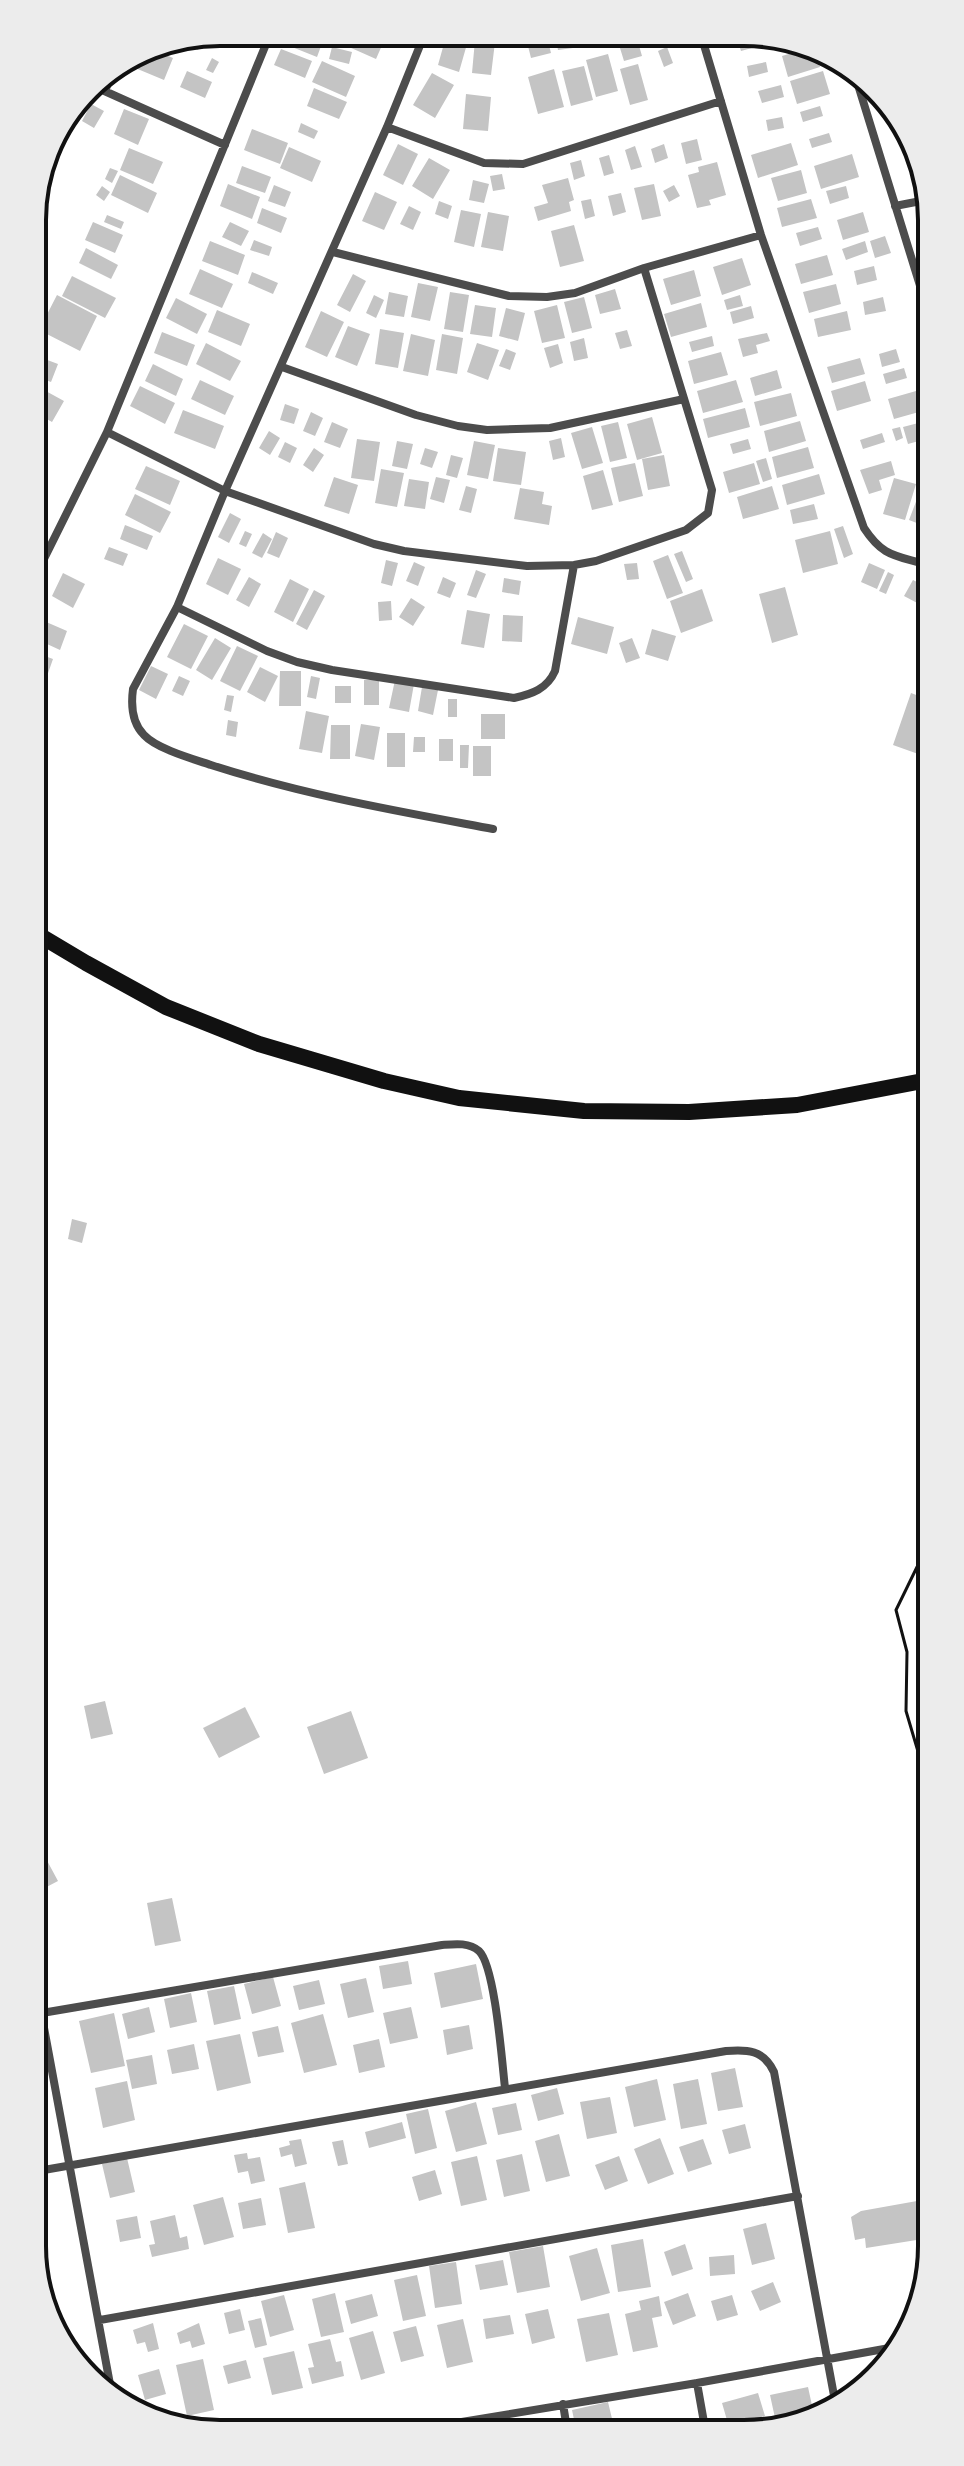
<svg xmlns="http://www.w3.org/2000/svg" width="964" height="2466" font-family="Karla,sans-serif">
  <rect width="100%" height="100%" fill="#fff"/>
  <!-- building -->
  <path fill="#c4c4c4" d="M292,32L311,33L324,38L317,57L287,45Z
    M355,33L383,43L376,59L349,47Z
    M447,33L469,37L459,72L438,65Z
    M555,34H570L573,48L558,50Z
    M616,35H636L642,56L624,61Z
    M648,35H671L672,39L651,45Z
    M754,35H756L759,46L741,51L737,39Z
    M547,37L551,53L531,58L527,42Z
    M192,38L202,41L198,50L183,44L184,39Z
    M475,40L495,42L491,75L472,73Z
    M147,47L173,58L164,80L128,65L131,57Z
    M332,47L352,52L349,64L329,59Z
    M667,47L673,63L664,67L658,51Z
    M281,49L312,61L305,78L274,65Z
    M805,49L816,55L820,67L788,77L782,56Z
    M608,54L618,91L596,97L586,60Z
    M212,58L219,62L213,73L206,70Z
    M322,61L355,76L346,97L312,82Z
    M766,62L768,72L749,77L747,66Z
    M638,64L648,100L630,105L620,69Z
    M584,66L593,100L571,106L562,71Z
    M554,69L564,107L538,114L528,77Z
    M187,71L212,82L205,98L180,87Z
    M823,71L830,94L797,104L790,81Z
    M432,73L454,85L435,118L413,105Z
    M781,85L784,97L762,103L758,91Z
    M314,88L347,102L339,119L307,106Z
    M466,94L491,97L488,131L463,129Z
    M884,100L888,107L895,119L887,121L881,101Z
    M91,104L104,111L94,128L82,121Z
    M820,106L823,116L803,122L800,112Z
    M124,109L149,119L138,145L114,134Z
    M782,117L784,128L768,131L766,120Z
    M301,123L318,131L314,139L298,132Z
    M252,129L288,143L280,164L244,150Z
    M829,133L832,142L812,148L809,139Z
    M697,139L702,160L686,164L681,143Z
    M791,143L798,165L758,178L751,155Z
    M398,144L418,154L403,185L383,175Z
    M664,144L668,158L655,163L651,149Z
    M635,146L642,167L631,170L625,150Z
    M289,147L321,161L312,182L280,168Z
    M129,148L163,162L153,184L120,170Z
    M852,154L859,177L821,189L814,166Z
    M609,155L614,173L604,176L599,158Z
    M429,158L450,170L433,199L412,186Z
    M581,160L585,176L574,180L570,163Z
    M717,162L726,195L709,200L711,205L697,208L688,175L699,172L698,167Z
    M242,166L271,177L265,193L236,183Z
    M110,168L118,171L112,183L105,179Z
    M801,170L807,193L778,201L771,178Z
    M502,174L505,189L493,191L490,176Z
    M120,175L157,193L148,213L111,195Z
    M568,178L574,200L569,202L571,211L538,221L534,207L548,203L542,185Z
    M473,180L489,184L484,203L469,200Z
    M228,184L260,197L252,219L220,206Z
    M654,184L661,216L642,220L634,188Z
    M274,185L291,192L285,207L268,201Z
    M674,185L680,196L669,202L663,191Z
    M102,186L110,192L104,201L96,195Z
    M846,186L849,198L830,204L826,191Z
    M375,192L397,202L384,230L362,221Z
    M621,193L626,212L613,216L608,196Z
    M591,199L595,216L585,219L581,201Z
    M811,199L817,218L782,227L777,208Z
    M439,201L452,206L448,219L435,214Z
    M926,205V236H925L917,207Z
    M409,206L421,212L413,230L400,224Z
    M262,208L287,218L281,233L257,223Z
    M461,210L481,214L474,247L454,242Z
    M488,212L509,216L503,251L481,247Z
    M863,212L869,232L843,240L837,220Z
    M107,215L124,222L121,229L104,222Z
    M93,222L123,235L115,253L85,240Z
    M230,222L249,231L241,246L222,237Z
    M574,225L584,261L560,267L551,231Z
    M818,227L822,239L800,246L796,233Z
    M885,236L891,253L875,258L870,241Z
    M254,240L272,247L269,256L250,250Z
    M210,241L245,255L238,275L202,261Z
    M865,241L868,252L846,260L842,249Z
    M86,248L118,265L111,279L79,263Z
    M827,255L833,275L801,284L795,264Z
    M742,258L751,285L722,295L713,267Z
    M874,266L877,280L857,285L854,271Z
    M200,269L233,284L222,308L189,294Z
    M694,270L701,296L671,305L663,279Z
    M252,272L278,283L273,294L248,283Z
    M353,274L366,281L350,312L337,305Z
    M72,276L116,298L105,318L62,296Z
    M418,283L438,287L430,321L411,317Z
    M836,284L841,304L809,313L803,292Z
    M615,289L621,309L600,314L595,295Z
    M389,292L408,296L404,317L385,314Z
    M450,292L469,295L463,332L444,329Z
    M57,295L97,316L80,351L39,330Z
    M374,295L384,300L376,318L366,313Z
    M740,295L743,306L727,310L724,300Z
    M584,297L592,328L572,333L564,302Z
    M883,297L886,311L865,315L863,302Z
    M176,298L207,314L197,334L166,318Z
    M701,303L707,327L671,337L664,314Z
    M475,305L496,308L492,337L470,334Z
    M557,305L565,338L542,343L534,311Z
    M751,306L754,318L733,324L730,312Z
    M506,308L525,313L518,341L499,336Z
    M217,310L250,324L241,346L208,332Z
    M321,311L344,322L327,357L305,347Z
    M847,311L851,330L818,337L814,319Z
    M348,326L370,334L357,366L335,357Z
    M380,329L404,333L398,368L375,364Z
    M627,330L632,346L620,349L615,333Z
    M162,332L195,345L187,366L154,353Z
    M767,333L770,341L756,345L758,353L743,357L738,339Z
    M411,334L435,340L428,376L403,371Z
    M442,334L463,338L457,374L436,370Z
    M712,336L714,346L692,352L689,342Z
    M584,338L588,358L574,361L570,342Z
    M206,343L241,361L230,381L196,364Z
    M477,343L499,350L488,380L467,372Z
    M558,344L563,363L550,368L544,348Z
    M506,349L516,353L510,370L499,366Z
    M896,349L900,362L882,367L879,354Z
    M721,352L728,375L694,384L688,361Z
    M42,358L58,364L51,382L35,376Z
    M860,358L865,374L832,383L827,367Z
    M153,364L183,379L176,396L145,381Z
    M904,368L907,378L886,384L883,374Z
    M777,370L782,388L755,396L750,378Z
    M200,380L234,396L225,415L191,399Z
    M736,380L743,402L703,413L697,391Z
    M865,381L871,401L837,411L831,391Z
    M33,384L64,401L52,422L33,411Z
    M140,386L175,403L165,424L130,406Z
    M923,389L926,410L894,419L888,399Z
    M791,393L797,416L760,426L754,402Z
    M285,404L299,409L294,424L280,420Z
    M745,408L750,427L708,438L703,419Z
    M183,410L224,426L215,449L174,433Z
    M311,412L323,418L315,436L303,431Z
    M33,416L46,421L40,438L33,435Z
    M652,417L662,453L637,460L627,424Z
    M800,421L806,441L769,452L764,431Z
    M926,421V439L908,444L903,427Z
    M332,422L348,429L340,448L324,442Z
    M618,422L627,458L610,462L601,426Z
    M592,427L603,463L582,469L571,433Z
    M900,427L903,438L896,441L892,429Z
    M269,431L280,438L270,455L259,448Z
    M882,433L885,442L863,449L860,440Z
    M561,438L565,457L553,460L549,441Z
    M357,439L380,442L374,481L351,478Z
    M748,439L751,449L733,454L730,444Z
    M397,441L413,444L407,469L392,466Z
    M474,441L495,445L488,479L467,475Z
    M285,442L297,448L290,463L278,457Z
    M808,447L814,468L777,478L772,457Z
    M314,448L324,455L313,472L303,465Z
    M425,448L438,452L432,468L420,464Z
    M498,448L526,452L521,485L493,481Z
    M451,455L463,458L457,478L446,475Z
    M664,455L670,486L648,490L642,459Z
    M766,458L772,479L763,482L756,461Z
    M891,461L895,475L879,480L882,490L869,494L860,470Z
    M635,463L643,496L619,502L611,468Z
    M754,463L760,484L729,493L723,472Z
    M146,466L180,481L170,505L135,489Z
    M381,469L404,473L397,507L375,503Z
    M603,470L613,505L592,510L583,476Z
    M819,474L825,494L787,505L782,485Z
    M334,477L358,485L349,514L324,506Z
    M436,477L450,480L444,503L430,499Z
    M894,478L916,484L905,520L883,514Z
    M409,479L429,482L425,509L404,506Z
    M466,486L477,489L471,513L459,510Z
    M772,486L779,509L743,519L737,497Z
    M922,486L927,487V527L909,520Z
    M520,488L544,492L542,504L552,506L549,525L514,519Z
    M135,494L171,512L160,533L125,515Z
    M814,504L818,519L793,524L790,510Z
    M230,513L241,519L229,543L218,537Z
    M125,525L153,536L147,550L120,539Z
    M843,526L853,554L844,558L834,529Z
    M245,531L252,534L246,547L239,544Z
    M830,531L838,564L803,573L795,540Z
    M276,532L288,538L279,558L267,553Z
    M263,533L272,539L262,558L252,553Z
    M109,547L128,554L123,566L104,559Z
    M682,551L693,579L686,582L674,554Z
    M668,555L683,593L667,599L653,561Z
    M218,558L241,569L228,595L206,584Z
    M386,560L398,563L392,586L381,583Z
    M414,562L425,567L418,586L406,581Z
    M637,563L639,579L627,580L624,564Z
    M869,563L885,570L877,589L861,582Z
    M476,570L486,574L476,598L467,595Z
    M888,572L894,575L886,594L879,591Z
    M63,573L85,584L73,608L52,596Z
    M249,577L261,584L249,607L236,600Z
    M443,577L456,583L450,598L437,593Z
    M504,578L521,581L519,595L502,592Z
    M290,579L309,589L293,622L274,612Z
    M913,580L927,587V594L921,605L904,596Z
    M785,587L798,635L772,643L759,594Z
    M702,589L713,621L681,633L670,601Z
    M314,590L325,596L307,630L296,624Z
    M411,598L425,607L413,626L399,617Z
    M391,601L392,620L379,621L378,602Z
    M467,610L490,614L484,648L461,644Z
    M503,615L523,616L522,642L502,641Z
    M578,617L614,627L607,654L571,644Z
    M37,618L67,631L60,650L34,638V625Z
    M184,624L208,636L191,669L167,657Z
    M652,629L676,636L668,661L645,654Z
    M215,638L231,648L212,680L196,670Z
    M632,638L640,658L626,663L619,643Z
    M237,646L258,656L240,691L220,681Z
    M34,652L53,659L46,679L34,675Z
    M151,666L168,674L156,699L139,690Z
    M260,667L278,676L265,702L247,692Z
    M280,671H301V706H279Z
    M179,676L190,681L183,696L172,691Z
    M311,676L320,678L316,699L307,697Z
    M364,680H379V705H364Z
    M395,680L414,684L409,712L389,708Z
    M335,686H351V703H335Z
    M422,687L438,690L433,715L418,711Z
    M911,693L927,699V739L921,755L893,745Z
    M227,695L234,696L231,712L224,710Z
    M448,699H457V717H448Z
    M306,711L329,716L322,753L299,749Z
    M481,714H505V739H481Z
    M228,720L238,722L236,737L226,735Z
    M361,724L380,727L374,760L355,756Z
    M331,725H350V759H330Z
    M387,733H405V767H387Z
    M414,737H425V752H413Z
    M439,739H453V761H439Z
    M460,745H469L468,768H460Z
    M473,746H491V776H473Z
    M72,1219L87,1223L82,1243L68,1239Z
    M105,1701L113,1734L91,1739L84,1706Z
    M245,1707L260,1737L219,1758L203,1728Z
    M351,1711L368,1758L324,1774L307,1727Z
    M44,1855L58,1881L37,1892V1858Z
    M172,1898L181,1941L155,1946L147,1903Z
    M408,1961L412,1984L383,1989L379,1966Z
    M476,1964L483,1999L441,2008L434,1973Z
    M273,1977L281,2006L252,2014L244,1984Z
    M366,1978L374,2012L348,2018L340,1984Z
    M319,1980L325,2004L299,2010L293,1986Z
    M234,1986L241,2019L214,2025L207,1991Z
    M191,1993L197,2022L170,2028L164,1999Z
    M149,2007L155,2032L128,2039L122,2014Z
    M411,2007L418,2038L390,2044L383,2013Z
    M114,2013L125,2066L91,2073L79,2021Z
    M323,2014L337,2065L304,2073L291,2023Z
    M469,2025L473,2049L447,2055L443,2030Z
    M278,2026L284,2052L258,2057L252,2032Z
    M240,2034L251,2083L217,2091L206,2041Z
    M379,2039L385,2067L359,2073L353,2045Z
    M194,2044L199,2069L172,2074L167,2050Z
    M152,2055L157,2084L132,2089L126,2060Z
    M735,2068L743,2107L718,2111L711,2073Z
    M657,2079L666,2120L634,2127L625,2087Z
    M698,2079L707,2124L681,2129L673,2084Z
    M127,2081L135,2120L103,2128L95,2088Z
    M557,2088L564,2114L538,2121L531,2095Z
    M610,2097L617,2133L587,2139L580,2102Z
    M476,2102L487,2144L456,2152L445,2111Z
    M516,2103L522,2130L498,2135L492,2108Z
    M428,2109L437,2148L415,2154L406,2114Z
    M402,2122L406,2138L369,2148L365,2132Z
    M745,2124L751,2148L729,2154L722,2130Z
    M559,2134L570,2176L546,2182L535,2141Z
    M660,2138L674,2174L648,2184L634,2149Z
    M301,2139L307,2164L295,2167L292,2154L281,2157L279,2148L290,2145L289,2141Z
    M703,2139L712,2164L688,2172L679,2147Z
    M343,2140L348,2164L338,2166L332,2142Z
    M247,2153L248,2159L260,2157L265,2181L251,2184L248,2171L238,2173L234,2155Z
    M522,2154L530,2191L504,2197L496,2160Z
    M477,2156L487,2200L461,2206L451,2162Z
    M619,2156L628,2181L605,2190L595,2165Z
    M127,2158L135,2192L110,2198L102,2164Z
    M435,2170L442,2194L419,2201L412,2177Z
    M305,2182L315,2228L288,2233L279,2188Z
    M223,2197L234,2237L204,2245L193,2205Z
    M261,2198L266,2225L243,2229L238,2203Z
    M917,2201L923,2239L866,2248L865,2238L855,2240L851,2217L861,2211Z
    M175,2215L180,2238L187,2236L189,2249L152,2257L149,2245L155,2244L150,2221Z
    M137,2216L141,2238L120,2242L116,2220Z
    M766,2223L775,2259L752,2265L743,2229Z
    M643,2239L651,2287L618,2292L611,2245Z
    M685,2244L693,2269L672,2276L664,2252Z
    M543,2246L550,2287L517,2293L509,2252Z
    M597,2248L610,2293L581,2301L569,2256Z
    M734,2255L735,2274L710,2276L709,2257Z
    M503,2260L508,2285L480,2290L475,2265Z
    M456,2262L462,2304L435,2308L429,2266Z
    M417,2275L426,2316L403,2321L394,2280Z
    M773,2282L781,2302L760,2311L751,2291Z
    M335,2293L344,2332L321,2337L312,2299Z
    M688,2293L696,2316L673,2325L664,2302Z
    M372,2294L378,2316L351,2324L345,2301Z
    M284,2295L294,2330L270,2337L261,2301Z
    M732,2295L738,2315L717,2321L711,2301Z
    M659,2296L662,2316L652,2318L658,2347L633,2352L625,2314L641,2310L639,2301Z
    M240,2309L245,2330L229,2334L224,2313Z
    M548,2309L555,2338L532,2344L525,2314Z
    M609,2313L618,2355L586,2362L577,2319Z
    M510,2315L514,2334L486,2339L483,2319Z
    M261,2318L267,2345L255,2348L248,2321Z
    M463,2319L473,2362L447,2368L437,2325Z
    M153,2323L159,2349L148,2352L145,2342L137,2344L133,2330Z
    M199,2323L205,2344L192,2348L190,2341L180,2344L177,2333Z
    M416,2326L424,2356L401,2362L393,2332Z
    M373,2331L385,2373L361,2380L349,2338Z
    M330,2339L336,2362L341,2361L344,2376L312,2384L308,2368L314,2367L308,2344Z
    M294,2351L303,2388L272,2395L263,2358Z
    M203,2359L214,2410L187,2416L176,2365Z
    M246,2360L251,2378L228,2384L223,2366Z
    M159,2369L166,2394L145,2400L138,2375Z
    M808,2387L813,2410L775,2418L770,2395Z
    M758,2393L765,2416L729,2427L722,2403Z
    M608,2402L614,2427L576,2429L572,2410Z"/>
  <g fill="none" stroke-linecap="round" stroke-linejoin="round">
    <!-- path -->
    <path stroke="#111" stroke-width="3" d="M930,1550L917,1567L896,1610L907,1652L906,1711L930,1792"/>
    <!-- minor -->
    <path stroke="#4c4c4c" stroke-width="8" d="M425,33L387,127L225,491L177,607L133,689C131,704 132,723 144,735C157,749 193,759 211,765C304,795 397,811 493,829
      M701,35L761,235L864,528C883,557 895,555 927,565
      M855,75L926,305
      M91,85L225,145
      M105,91L114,68
      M387,127L484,163L523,164L721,101
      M895,206L926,200
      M333,252L509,296L547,297L575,293L644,268L761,235
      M282,367L416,415L458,426L487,430L550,428L684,399
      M107,432L225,491L374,544L404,551L527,566L574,565L596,561L686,530L708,513L712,490L644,268
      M33,581L107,432L271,32
      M177,607L267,651L297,662L332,670L514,698C532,694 547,689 555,671L574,565
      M37,1990L112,2395
      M42,2013L442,1945C454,1944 469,1942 479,1951C495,1966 502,2062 505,2088
      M38,2171L726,2051C747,2049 764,2050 774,2072L835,2401
      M100,2320L798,2196
      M697,2383L705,2428
      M563,2404L567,2429
      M419,2429L697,2383L895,2347"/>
    <!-- primary -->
    <path stroke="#111" stroke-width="16" d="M34,932L86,963L166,1007L259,1044L384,1081L459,1098L584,1111L689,1112L797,1105L928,1080"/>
  </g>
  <!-- crop -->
  <path d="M0 0H964V2466H0ZM220 46H744A174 174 0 0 1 918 220V2246A174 174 0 0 1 744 2420H220A174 174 0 0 1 46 2246V220A174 174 0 0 1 220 46Z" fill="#ececec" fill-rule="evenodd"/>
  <path fill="none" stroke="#111" stroke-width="4" d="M220 46H744A174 174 0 0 1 918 220V2246A174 174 0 0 1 744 2420H220A174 174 0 0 1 46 2246V220A174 174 0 0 1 220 46Z"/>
</svg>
